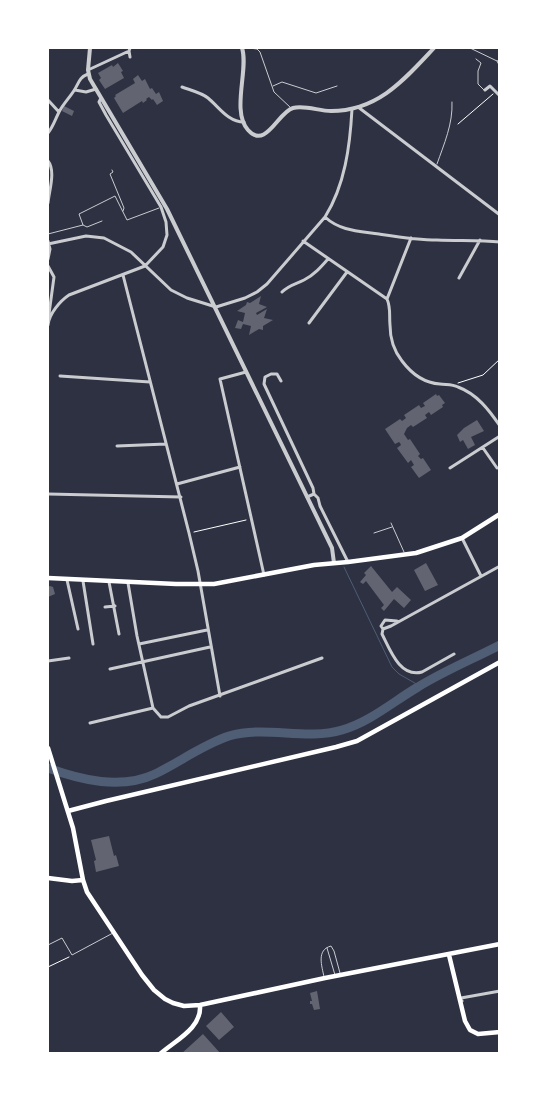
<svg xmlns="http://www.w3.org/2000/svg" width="547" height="1101" font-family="Manrope,sans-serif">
  <rect width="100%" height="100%" fill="#2d3142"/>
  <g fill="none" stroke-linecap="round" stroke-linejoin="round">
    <!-- stream -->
    <path stroke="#4f5d75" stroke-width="1" d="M344,567L392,667L399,674L420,686"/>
    <!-- river -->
    <path stroke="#4f5d75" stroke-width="9" d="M48,768C81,780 121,790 155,774C180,762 202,745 229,736C266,725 305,741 342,730C370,722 394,701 418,687C444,671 473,659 500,645"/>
  </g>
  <!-- building -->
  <path fill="#626471" d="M118,63L123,71L121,72L124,78L105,89L99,80L101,78L98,73L112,65L113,67Z
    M138,75L142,81L145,79L150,89L152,88L156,94L159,92L163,101L157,105L153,99L152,100L149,97L146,99L147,100L143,103L142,101L123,113L114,98L116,96L115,95L135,83L133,79Z
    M64,106L74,111L72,116L62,111Z
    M261,296L259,304L267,307L256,313L257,315L267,309L264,318L273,320L263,326V330L259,329L249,335L251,326L243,324L241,329L235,328L238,320L243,322L245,313L237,311L246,305L247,302L250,303Z
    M436,394L437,396L439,395L445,403L442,405L443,407L431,415L429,412L425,415L427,418L413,427L411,425L407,428L404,434L408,440L410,439L420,454L418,456L421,459L423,458L431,470L419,478L411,467L414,465L411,460L408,463L397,448L401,445L400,443L399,442L395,444L385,429L400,419L402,421L406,418L404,415L419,405L421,408L425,406L423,403Z
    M477,420L484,431L471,437L475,445L468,449L463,440L460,442L457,435L464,428Z
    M426,563L438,585L425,591L414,570Z
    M371,566L392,592L397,587L411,600L404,608L394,599L384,611L381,608L384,605L366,581L363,584L360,582L366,575L364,573Z
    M50,586L53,587L55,594L48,597V587Z
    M109,836L114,856L116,855L119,866L96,872L94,861L96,860L91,840Z
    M317,991L320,1009L314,1010L312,1004H310V1001H312L310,993Z
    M221,1012L234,1027L219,1040L206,1026Z
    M203,1034L221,1054H181Z"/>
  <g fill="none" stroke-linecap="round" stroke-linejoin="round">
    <!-- path -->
    <path stroke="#fff" stroke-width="1" d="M458,124L493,94
      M458,383L483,375L500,359
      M194,532L246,520
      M48,967L69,957"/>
    <!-- service -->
    <path stroke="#caccd0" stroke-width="1" d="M249,48L257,49L260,52L274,92L291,108
      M470,48L497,61L500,60
      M476,59L481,63L478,71V84L484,90
      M497,61L500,67
      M273,86L282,82L316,93L337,86
      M437,164C444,144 453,124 452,102
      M112,170L113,172L110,174L124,208L123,211
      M83,225L87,227L102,221
      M48,234L83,225L79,214L115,196L127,220L159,208
      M391,523L404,552
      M374,533L392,527
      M48,945L62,938L72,955L113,933
      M327,948L335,975
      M324,977C322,966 316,950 331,946L334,951L340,973"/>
    <!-- minor -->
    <path stroke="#caccd0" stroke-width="3" d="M129,51L130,57
      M88,70L129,51L130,48
      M182,87C190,90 202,93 208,98C219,107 228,122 244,122
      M75,90L86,92L96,89
      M485,90L490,86L500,96
      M48,100L59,112
      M358,107L500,215
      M48,133C53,127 55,120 59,112C63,104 71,96 75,89C79,82 80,77 88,74
      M48,161C56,171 49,191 48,203
      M325,217C340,231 359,231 379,234C399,237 418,240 437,240C458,241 479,240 500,242
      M48,241L50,249L48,259
      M303,241L387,299C391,308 389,315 390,325C390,337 394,351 402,361C411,373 424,383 440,384C446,385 452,384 458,387C477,394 489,410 500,426
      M48,244L86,236L104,238L131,252L171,290L187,298L216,307L245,298L257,292L267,284L325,217C345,185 350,146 352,109
      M48,266L54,277L48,321
      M123,275L189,533L198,571L220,696
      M459,278L480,240
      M282,292C289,285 296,284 304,280C314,275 321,267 328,259
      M387,299L411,238
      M309,323L347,272
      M48,325C49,314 60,301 69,295L145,266L163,247L167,235L166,222L161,207L106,115L99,102L101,98
      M246,372L220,379L264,575
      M60,376L150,382
      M281,381L277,374H271L265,377L264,384L313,488L314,494L307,497
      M117,446L166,444
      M483,448L497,468
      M450,468L500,436
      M177,484L240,467
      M48,494L181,497
      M314,494L318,498L320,506L348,562
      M462,538L481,576
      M67,580L78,629
      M83,581L93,644
      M109,582L119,634
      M128,583L137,636L153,708L161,717H168L189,706L322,658
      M105,607L115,606
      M397,621L385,620L381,626L383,629L391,626L500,566
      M383,629L382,634C390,650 400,678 422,672L454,654
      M139,644L207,630
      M48,661L69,658
      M110,669L210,647
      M90,723L153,708
      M462,1001L461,998L500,991"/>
    <!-- tertiary -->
    <path stroke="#caccd0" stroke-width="4" d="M90,48L88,70L90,79L167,209L332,548L334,563
      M242,48C249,69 231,111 248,130C266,150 278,112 293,108C305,105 319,111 331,111C378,111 405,79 434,48"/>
    <!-- secondary -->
    <path stroke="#fff" stroke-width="4.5" d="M48,578L176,584H214L314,565L348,562L416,553L462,538L500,514
      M48,748L73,828L83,880L87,892L142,975L154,990L165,999L173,1003L184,1006L200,1005L325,978L500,944
      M68,811L106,801L336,747L357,741L500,662
      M48,878L72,881L83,880
      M449,955L465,1021L470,1030L478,1034L500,1032
      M160,1054C176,1040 202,1028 200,1005"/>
  </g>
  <!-- border -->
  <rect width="547" height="1101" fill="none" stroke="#ffffff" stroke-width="98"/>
</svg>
